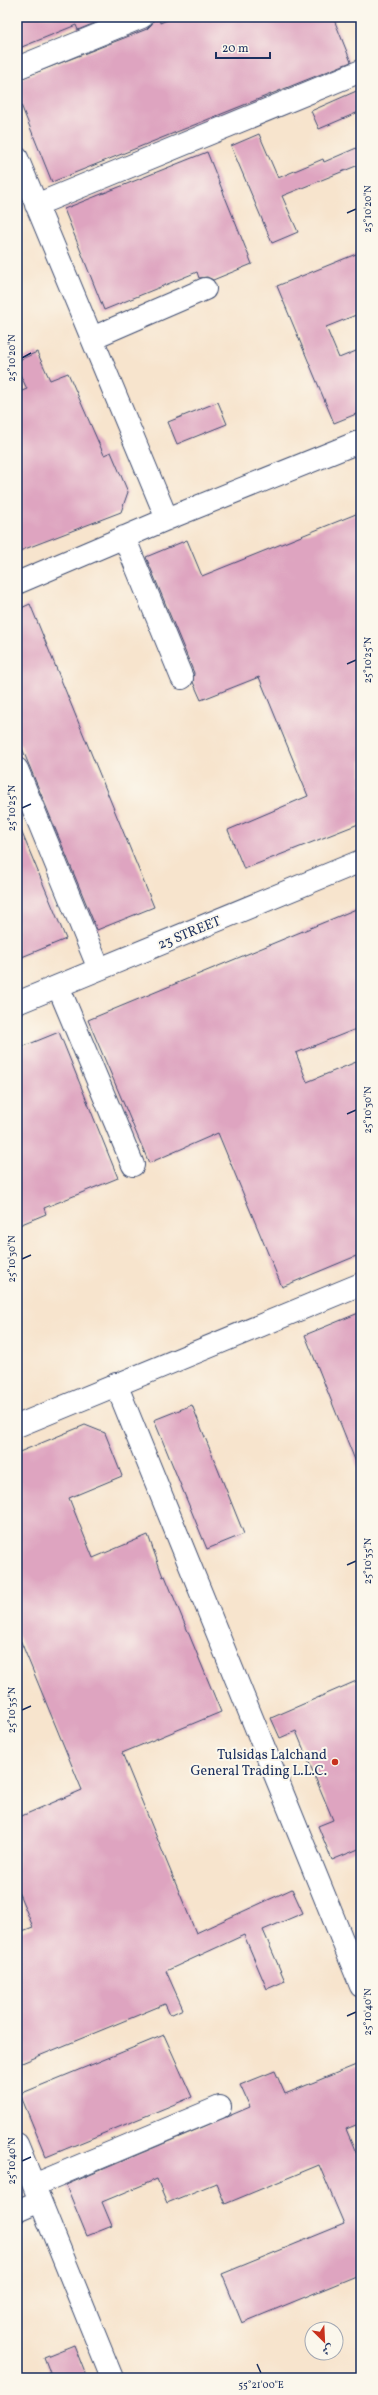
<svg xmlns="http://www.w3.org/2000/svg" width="378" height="2395" font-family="Vollkorn,Amiri,serif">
  <rect width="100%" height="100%" fill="#fbf7ec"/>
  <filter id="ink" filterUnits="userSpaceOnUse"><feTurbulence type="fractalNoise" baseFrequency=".025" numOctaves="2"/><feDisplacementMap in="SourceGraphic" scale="8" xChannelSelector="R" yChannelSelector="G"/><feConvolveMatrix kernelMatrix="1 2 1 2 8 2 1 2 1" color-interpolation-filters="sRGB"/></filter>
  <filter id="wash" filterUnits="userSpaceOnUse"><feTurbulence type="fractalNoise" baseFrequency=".012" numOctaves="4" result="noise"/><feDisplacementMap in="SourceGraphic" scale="16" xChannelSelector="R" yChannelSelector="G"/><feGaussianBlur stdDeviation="0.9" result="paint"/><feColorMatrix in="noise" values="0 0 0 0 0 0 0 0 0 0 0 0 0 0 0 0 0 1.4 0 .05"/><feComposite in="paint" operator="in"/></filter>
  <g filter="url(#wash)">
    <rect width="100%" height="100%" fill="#f7e4cd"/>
    <g id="blocks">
      <!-- building -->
      <path fill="#dea4c0" d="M17,17H109L78,30L76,25L17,49Z
        M154,17H159L160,23L174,17H333L351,62L52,182L17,95V80L147,29L152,24Z
        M361,89V111L319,129L311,111Z
        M259,134L278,178L323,159L324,162L361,146V164L282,196L298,232L272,243L231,146Z
        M207,152L252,264L213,280L207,277L199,278L197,272L104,310L64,209Z
        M361,252V313L326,327L339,358L361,349V412L334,423L277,286Z
        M37,352L50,380L68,373L104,455L111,452L128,492L121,512L17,552V393L27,389L17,368V361Z
        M218,402L227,424L177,444L168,422Z
        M361,512V823L244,869L228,830L308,796L259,677L201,700L193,682L194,673L146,557L187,540L202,576Z
        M30,604L154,907L97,930L17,736V610Z
        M17,821L66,939L17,959Z
        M361,907V1027L296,1053L307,1082L361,1060V1254L282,1287L218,1133L149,1163L88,1020Z
        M59,1032L118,1178L44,1208L46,1214L17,1226V1049Z
        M361,1312V1475L305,1335Z
        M192,1405L244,1534L207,1549L154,1420Z
        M85,1425L105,1433L122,1476L69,1498L93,1558L148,1535L163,1577L165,1576L221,1712L122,1753L196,1933L292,1889L303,1913L263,1930L285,1981L267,1989L244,1935L166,1971L183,2009L170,2015L165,2004L17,2065V1933L33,1927L17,1889V1818L82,1790L17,1632V1453Z
        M361,1679V1848L332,1860L318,1826L333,1820L296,1731L280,1738L271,1718Z
        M164,2035L192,2097L46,2157L20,2094Z
        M361,2063V2123L346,2129L361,2164V2274L242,2323L222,2274L344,2224L319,2165L225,2204L216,2183L167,2203L157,2179L102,2202L112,2226L87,2236L66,2185L250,2107L240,2085L275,2071L285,2094Z
        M74,2345L87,2378H52L44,2357Z"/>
    </g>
  </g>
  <g filter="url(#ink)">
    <use href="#blocks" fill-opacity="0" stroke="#3c4a6f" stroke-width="1"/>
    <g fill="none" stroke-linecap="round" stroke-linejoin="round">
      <defs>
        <path id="minor" d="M17,68L142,17
          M17,158L167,519
          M36,205L361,71
          M92,338L205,289
          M124,537L182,678
          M17,583L167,519L361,441
          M17,769L99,969
          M58,986L133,1165
          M17,1003L361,861
          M116,1384L361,1986
          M17,1426L361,1284
          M17,2144L112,2378
          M34,2185L220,2107
          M17,2211L40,2201"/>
      </defs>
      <!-- minor casing -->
      <use href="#minor" stroke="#3c4a6f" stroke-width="24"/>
      <!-- minor -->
      <use href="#minor" stroke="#fff" stroke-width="22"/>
    </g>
  </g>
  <!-- ticks -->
  <path fill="none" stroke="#1b2f5e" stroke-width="1.5" d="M347,213L356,209M22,358L31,353M347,664L356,660M22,808L31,804M347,1114L356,1110M22,1259L31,1255M347,1565L356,1561M22,1710L31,1706M347,2016L356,2012M22,2161L31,2157M257,2364L261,2373"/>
  <!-- markers -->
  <circle fill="#c8321e" stroke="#fbf7ec" stroke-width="1.5" cx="335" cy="1762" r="4"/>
  <g text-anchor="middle" stroke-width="4" stroke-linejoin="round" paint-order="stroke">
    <!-- street labels -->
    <g font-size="14" fill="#1b2f5e" stroke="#fbf7ec">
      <text transform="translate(189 932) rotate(-22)" y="5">23 STREET</text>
    </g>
    <!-- poi labels -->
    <g font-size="14" fill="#1b2f5e" stroke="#fbf7ec" text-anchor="end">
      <text x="327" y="1759">Tulsidas Lalchand<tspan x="327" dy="16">General Trading L.L.C.</tspan></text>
    </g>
  </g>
  <!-- margin -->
  <rect width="378" height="2395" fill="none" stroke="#fbf7ec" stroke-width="44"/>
  <!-- north arrow -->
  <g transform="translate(324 2341) rotate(156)"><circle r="19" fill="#fbf7ec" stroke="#a1a7b3"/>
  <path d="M0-3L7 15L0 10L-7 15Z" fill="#c8321e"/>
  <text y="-6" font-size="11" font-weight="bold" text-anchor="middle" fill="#1b2f5e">ش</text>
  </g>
  <!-- scale -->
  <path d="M216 52v6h54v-6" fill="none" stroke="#1b2f5e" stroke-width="2"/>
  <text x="222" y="52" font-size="12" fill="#1b2f5e" stroke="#fbf7ec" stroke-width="3" paint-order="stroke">20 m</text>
  <rect x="22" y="22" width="334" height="2351" fill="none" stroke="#1b2f5e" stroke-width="1.5"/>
  <g font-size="10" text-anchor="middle" fill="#1b2f5e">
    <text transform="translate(367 209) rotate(-90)" y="4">25°10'20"N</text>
    <text transform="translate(11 358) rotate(-90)" y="4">25°10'20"N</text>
    <text transform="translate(367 660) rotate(-90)" y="4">25°10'25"N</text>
    <text transform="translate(11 808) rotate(-90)" y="4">25°10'25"N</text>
    <text transform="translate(367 1110) rotate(-90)" y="4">25°10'30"N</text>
    <text transform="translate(11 1259) rotate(-90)" y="4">25°10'30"N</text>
    <text transform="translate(367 1561) rotate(-90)" y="4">25°10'35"N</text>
    <text transform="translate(11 1710) rotate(-90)" y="4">25°10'35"N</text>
    <text transform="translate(367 2012) rotate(-90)" y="4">25°10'40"N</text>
    <text transform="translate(11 2161) rotate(-90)" y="4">25°10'40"N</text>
    <text x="261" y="2388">55°21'00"E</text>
  </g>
</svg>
